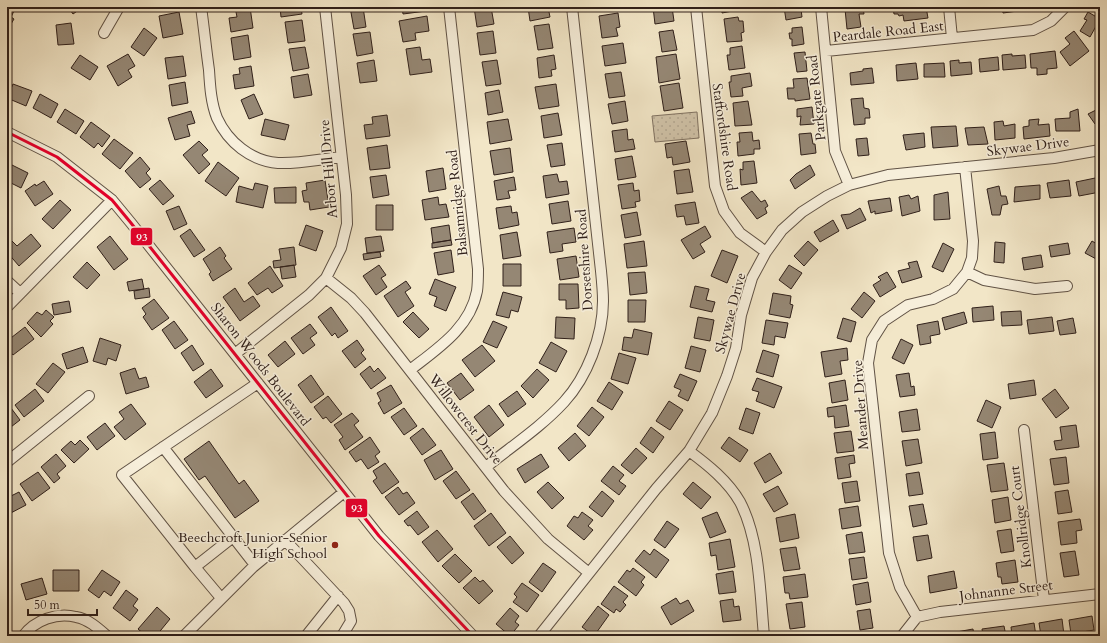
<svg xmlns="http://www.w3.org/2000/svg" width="1107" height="643" font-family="Cardo,serif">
  <defs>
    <pattern id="grass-dots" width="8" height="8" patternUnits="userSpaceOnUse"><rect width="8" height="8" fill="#d1c4aa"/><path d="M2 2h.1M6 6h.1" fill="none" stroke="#b4a892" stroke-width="1.8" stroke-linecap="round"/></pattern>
  </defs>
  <rect width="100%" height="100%" fill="#f2e6c7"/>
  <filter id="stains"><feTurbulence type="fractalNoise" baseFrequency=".005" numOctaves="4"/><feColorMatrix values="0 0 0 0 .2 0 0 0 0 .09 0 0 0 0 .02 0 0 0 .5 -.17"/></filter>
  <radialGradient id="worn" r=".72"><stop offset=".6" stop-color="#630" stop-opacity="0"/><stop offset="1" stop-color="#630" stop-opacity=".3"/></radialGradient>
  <!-- grass -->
  <path fill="url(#grass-dots)" stroke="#807262" d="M697,112L699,138L655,142L652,116Z"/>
  <!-- building -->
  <path fill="#958774" stroke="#30201a" d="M7,7H11L15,9L11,17L14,19L8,29Z
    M68,7H83L73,14Z
    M235,7H250L253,28L231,32L229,18L237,17Z
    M280,7H301L302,14L281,17Z
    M350,7H363L366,27L354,29Z
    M402,7H425L426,11L403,14Z
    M474,7H491L494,24L477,27Z
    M528,7H548L550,17L530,21Z
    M653,7H672L674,21L655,24Z
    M722,7H743V9L722,13Z
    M784,7H797L798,9H801L802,17L786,20Z
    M863,7L864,14H859L861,27L847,29L845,9Z
    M904,7H926L928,18L904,21L903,15L899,16L898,14H894L893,8Z
    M1002,7H1025V10L1003,13Z
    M179,12L183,34L163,38L159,16Z
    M1088,12L1100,19L1090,37L1080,31L1087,20L1084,19Z
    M618,13L620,27L616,28L618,36L602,38L599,16Z
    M427,16L429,31L415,33L416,40L403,42L399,21Z
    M738,17L739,21H743L744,32L741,33L742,41L727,42L724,19Z
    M302,20L305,41L288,43L285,22Z
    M71,23L74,44L58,45L56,25Z
    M549,24L553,48L538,50L534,26Z
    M802,27L804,44L792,46V39H790L789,33H792V28Z
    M144,28L157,38L144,56L131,47Z
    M673,30L677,50L662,52L659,32Z
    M493,31L496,53L480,55L477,33Z
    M1074,31L1089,51L1070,66L1060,52L1070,44L1065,38Z
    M370,32L373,53L357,56L353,34Z
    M248,35L251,57L234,60L231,38Z
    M623,43L626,63L605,66L602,46Z
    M742,46L745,68L729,70L727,55H730V48Z
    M305,47L309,68L293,71L289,49Z
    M420,47L422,60L430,59L432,72L410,75L406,49Z
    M1055,51L1057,68L1047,69V74L1037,75V68H1031L1030,54Z
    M805,52L807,71L797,72L794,53Z
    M128,54L135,66L128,70L132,77L118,86L107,66Z
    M676,54L680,79L659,83L656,57Z
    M1012,54V56L1025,55L1026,68L1003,70L1002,55Z
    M80,55L98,67L90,80L71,68Z
    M554,55L556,69L551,70L552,76L539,78L537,58Z
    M183,56L186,76L168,79L165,58Z
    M998,57L999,70L980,72L979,59Z
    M374,60L377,81L360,83L357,63Z
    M497,60L501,84L486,86L482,62Z
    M959,60V63L971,62L972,74L951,76L950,61Z
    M916,63L918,79L897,81L896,65Z
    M944,63L945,77H924V64Z
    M251,66L254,86L235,89L233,75L240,74L239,68Z
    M872,68L874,83L851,85L850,73L863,71V69Z
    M621,72L625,96L609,98L605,74Z
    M750,73L752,86L742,88L743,96L731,97L729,82H731V76Z
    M308,74L312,95L294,98L291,77Z
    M807,78L810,99L795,101V99H788L787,88H794L793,79Z
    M185,82L188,103L172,106L169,85Z
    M679,83L683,108L664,111L660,86Z
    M13,84L32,91L26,106L7,98Z
    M556,84L559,106L539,109L535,87Z
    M499,90L503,112L488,115L485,93Z
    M40,94L58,104L51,118L33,108Z
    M254,94L263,114L249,119L241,100Z
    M863,98L864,108L869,109L870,118H865V124L854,125L851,99Z
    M1100,100V121L1095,124L1088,114L1100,108L1097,102Z
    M625,101L628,121L612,124L608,104Z
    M748,101L752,125L735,126L733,103Z
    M812,107L814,124L800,125L801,116L797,117V109Z
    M65,109L84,121L76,134L57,122Z
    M1078,109L1080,131H1056L1055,119L1070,118V112Z
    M191,111L195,123L187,125L190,136L175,140L168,118Z
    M558,113L562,135L544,138L541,116Z
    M387,115L390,136L366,139L364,125L373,124L372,117Z
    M265,119L289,125L285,140L261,135Z
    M508,119L512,140L490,144L487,122Z
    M1039,119L1038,125L1049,124L1050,136L1024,139L1023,127L1029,126V120Z
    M1003,121L1004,126L1015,124V138L995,140L994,122Z
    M91,122L110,136L102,147L98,143L94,148L80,137Z
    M956,126L958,146L933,148L931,127Z
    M984,127L988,144L968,145L965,128Z
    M627,129L628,140L633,139L635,149L615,152L612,131Z
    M752,132L753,141L759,140L760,149H754V154L738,156L737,142H740L739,133Z
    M811,133L813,144H815L816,153L801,155L799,134Z
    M924,133L925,147L906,150L903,135Z
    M867,138L869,155L858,156L856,139Z
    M114,139L133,153L120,169L102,154Z
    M199,141L208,150L202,155L210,164L199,174L183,155Z
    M686,141L690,162L673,165L672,157L667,158L665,144Z
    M562,143L565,165L551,167L547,145Z
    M387,145L390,168L370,170L367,148Z
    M510,148L513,172L494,175L490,151Z
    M632,156L636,177L618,180L615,159Z
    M140,157L150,169L146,173L151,179L140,188L125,171Z
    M754,161L757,183L741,185L740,169L743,170V162Z
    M218,162L239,178L226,196L205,181Z
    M8,163L28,173L21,188L7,181Z
    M810,165L815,175L795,189L790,180L796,174Z
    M443,168L446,189L429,192L426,171Z
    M689,169L693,192L677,194L674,171Z
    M557,174L559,182L567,181L569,194L546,198L543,176Z
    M386,175L389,195L373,198L370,177Z
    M514,177L516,190L508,191L510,198L497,200L494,181Z
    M1100,177V192L1079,196L1076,182Z
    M160,180L174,196L163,205L149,189Z
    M325,180L329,207L310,210L309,202H304L302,191L307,190L306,183Z
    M1069,180L1071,196L1050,198L1047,183Z
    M44,181L53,194L35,206L25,191L35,184L36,186Z
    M255,183L268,186L263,208L236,202L239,186L253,190Z
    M633,183L634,191L639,190L640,201L635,202L636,207L622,209L618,185Z
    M1040,185V199L1014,202L1015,187Z
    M999,186L1001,196H1006L1008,204L1002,205L1000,215H992L987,189Z
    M296,187V203H275L274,188Z
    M752,191L761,202L765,200L768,206L765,208L767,213L757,219L741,198Z
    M948,192L950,219L934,220V195Z
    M909,195L911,199L918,196L920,211L902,216L899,197Z
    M438,197L439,205L446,204L449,217L425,220L422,200Z
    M890,198L892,211L875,214V211L871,213L868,201Z
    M60,200L71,210L53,229L42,219Z
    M568,201L571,221L552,224L549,204Z
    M695,202L699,223L686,225L684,216L677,217L675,205Z
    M376,205H393V230H376Z
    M179,206L187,224L174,230L166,211Z
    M511,206L512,213L517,212L519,225L499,229L496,208Z
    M860,208L866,220L847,229L841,215L850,214Z
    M637,212L641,235L625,238L621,215Z
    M833,220L839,231L820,242L814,232Z
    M306,225L323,231L316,251L299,245Z
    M449,225L451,240L433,243L431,228Z
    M705,226L711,237L700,244L705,252L693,259L681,240Z
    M574,228L576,242L562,244L563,251L550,253L547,232Z
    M190,229L205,250L194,257L180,236Z
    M517,232L521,256L503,259L500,235Z
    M31,234L41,246L19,266L7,252V246L12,241L17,246Z
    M110,236L128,259L114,270L97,247Z
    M381,236L384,251L367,253L365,238Z
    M451,240L452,245L432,248V243Z
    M644,241L647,266L627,268L624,244Z
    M808,241L818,250L804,266L794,256Z
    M1092,241L1100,246V261L1085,253Z
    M995,242L1005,243L1004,263L994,262Z
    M943,243L954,249L943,272L932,267Z
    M1068,243L1070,254L1051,257L1049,246Z
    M220,247L226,256L224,258L232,269L213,281L209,274L211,272L203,259Z
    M294,247L296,265L274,268L273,261L281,260L279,249Z
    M451,250L454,272L438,275L434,253Z
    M722,250L738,256L727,283L711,276Z
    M380,252L381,257L364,260L363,254Z
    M1041,255L1043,267L1024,270L1022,258Z
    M576,256L579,277L560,280L557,259Z
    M917,261L922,277L902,283L898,271L910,268L908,263Z
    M87,262L100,275L87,289L73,277Z
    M503,264H521V286H503Z
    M294,265L296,277L282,279L280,267Z
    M379,265L386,275L381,278L387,287L376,295L363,276Z
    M789,265L802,273L791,289L779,280Z
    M270,266L283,286L272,293L268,288L257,295L248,283Z
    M645,272L647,293L630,295L628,273Z
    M887,272L896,287L880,297L873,285L881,280L878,277Z
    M142,279L144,289L129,291L127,282Z
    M435,279L456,287L446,311L434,306L437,297L429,294Z
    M406,281L411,288L405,292L414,306L398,317L384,296Z
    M559,284H578L579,308L566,309V300H559Z
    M695,286L709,289L706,300L715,302L712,312L690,307Z
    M149,288L150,297L135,299L134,291Z
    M235,288L244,302L253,296L260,306L240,321L223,297Z
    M503,292L522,297L518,312L511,310L509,318L496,315Z
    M864,292L875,301L862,318L851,309Z
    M773,293L791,296L790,304L793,305L790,318L769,314Z
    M154,299L169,318L152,330L143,317L146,314L142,308Z
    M628,300H646L645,322H628Z
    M69,301L71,312L54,315L52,304Z
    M993,306L994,320L973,322L972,308Z
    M331,307L348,331L338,338L335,333L332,336L318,317Z
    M46,310L54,317L50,321L53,324L41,337L27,323L37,312L42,315Z
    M1021,311L1022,325L1002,326L1001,312Z
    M413,312L429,329L419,338L403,322Z
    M964,312L967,323L945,330L942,318Z
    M556,317L575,318L574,339L555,338Z
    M698,317L714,320L710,341L694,338Z
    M1052,317L1054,331L1029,334L1027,320Z
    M843,318L856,322L851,342L837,338Z
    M1073,318L1076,333L1060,335L1057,321Z
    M766,320L788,323L785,338L775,336L774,345L762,343Z
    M174,321L188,340L175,349L162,330Z
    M493,321L507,327L497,348L483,342Z
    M938,321L940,334L930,336L931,343L920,345L917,325Z
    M310,324L317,333L310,338L315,345L303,354L291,338Z
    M25,327L34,339L13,355L7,348V341Z
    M634,329L652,333L648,355L622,350L624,337L632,338Z
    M100,338L121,345L116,361L108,358L106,365L93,361Z
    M901,339L913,345L904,364L892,358Z
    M357,340L364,350L361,353L366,359L355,368L342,351Z
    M285,341L295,354L278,367L268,355Z
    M551,342L567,351L556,372L539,363Z
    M192,345L204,364L193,371L181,353Z
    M482,345L495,361L475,377L462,360Z
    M691,346L706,350L700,372L685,368Z
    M83,347L88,362L67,369L62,354Z
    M847,348L848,360L840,361L842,374L825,377L821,352Z
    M763,350L779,355L773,377L756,372Z
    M619,353L636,358L628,384L611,379Z
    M53,363L65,372L48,393L36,384Z
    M370,366L374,372L378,368L386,378L371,389L360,374Z
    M135,368L139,379L146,377L149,387L126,394L120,373Z
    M211,369L223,386L206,398L194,382Z
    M537,369L549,380L533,398L521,386Z
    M461,373L474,390L460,400L447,383Z
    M909,373L911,387L914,386L915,395L900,397L896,375Z
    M680,374L697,381L688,401L678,396L681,390L674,387Z
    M311,375L324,394L311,403L298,385Z
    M757,378L782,387L774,408L756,401L759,392L752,390Z
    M845,380L848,400L832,403L829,383Z
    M1034,380L1036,395L1010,399L1008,384Z
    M609,382L623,392L612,410L597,401Z
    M391,385L402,403L384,414L378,403L381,401L377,393Z
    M35,389L44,401L24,417L15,405Z
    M1055,389L1069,408L1056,418L1042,399Z
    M517,391L526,404L508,417L499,404Z
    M328,396L342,414L331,423L326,417L323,419L314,407Z
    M986,400L1001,407L992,428L977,421Z
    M669,401L683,410L670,430L656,421Z
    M131,404L146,424L125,440L114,427L124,419L119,412Z
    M489,405L504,425L489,437L474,417Z
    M846,405L849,426L835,428L834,416L828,417L827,408Z
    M592,407L604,417L589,436L577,426Z
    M11,408L20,420L7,430V410Z
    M404,408L417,426L404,435L391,417Z
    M746,408L760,413L753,434L739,429Z
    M917,409L920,430L902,432L899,412Z
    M352,413L359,421L354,425L363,437L345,450L339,440L343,437L334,425Z
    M105,423L115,436L97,450L87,437Z
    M1076,425L1079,447L1056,450L1054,441L1062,440L1060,427Z
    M651,427L664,437L653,453L640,443Z
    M423,428L436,445L422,455L410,438Z
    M851,431L854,451L837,453L834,433Z
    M995,432L998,458L983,460L980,434Z
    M575,433L586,446L569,461L558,448Z
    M370,437L380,452L375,456L379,462L368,469L361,459L356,462L349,452Z
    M729,437L748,450L740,462L721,448Z
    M918,439L922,463L906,466L902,441Z
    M80,440L89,449L74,463L61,450L71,441L75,445Z
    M209,441L239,484L244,480L259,501L235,518L205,476L199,480L184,459Z
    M636,448L647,458L632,474L621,465Z
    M441,450L453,469L435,480L424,460Z
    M770,453L782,473L765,483L754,463Z
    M56,454L66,466L57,474L60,478L54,483L41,467Z
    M541,454L549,467L525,483L517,469Z
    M854,455L855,463L849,464L851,477L838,479L835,458Z
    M1066,457L1069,483L1054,485L1050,459Z
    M385,463L399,482L382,494L373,481L377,478L373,471Z
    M1004,463L1008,490L991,492L987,465Z
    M613,466L624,475L619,481L626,486L619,495L601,481Z
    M456,471L470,490L456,499L443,481Z
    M38,472L50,488L32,501L20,484Z
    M919,472L923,494L909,496L906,474Z
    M857,481L860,501L845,503L842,483Z
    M548,482L564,498L552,509L537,492Z
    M693,482L711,497L701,509L683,494Z
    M778,486L788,504L774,512L763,494Z
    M398,487L403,494L407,492L415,503L399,515L385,497Z
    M1068,490L1072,512L1058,514L1055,492Z
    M602,491L614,501L602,517L589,507Z
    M19,492L26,505L7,515V498Z
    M473,493L486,511L474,520L461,502Z
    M1008,497L1011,520L995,523L992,500Z
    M923,504L927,524L913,527L909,506Z
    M858,506L861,526L842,529L839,509Z
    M417,511L429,527L418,535L410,525L408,526L404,521Z
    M582,512L593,520L588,526L593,530L584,540L567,526L574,516L578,518Z
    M717,512L726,532L710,538L702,518Z
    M491,513L506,533L489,546L474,526Z
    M795,514L799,538L780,542L776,518Z
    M1080,519L1082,530L1076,531L1077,543L1061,545L1058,522Z
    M667,521L679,529L665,548L654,540Z
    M1011,529L1014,551L1001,553L997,531Z
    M437,530L453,549L438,562L422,542Z
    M862,532L865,552L849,554L846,535Z
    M928,535L932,558L917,561L913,537Z
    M510,536L524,553L512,564L497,547Z
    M730,539L735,567L718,570L716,555L711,556L709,543Z
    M796,547L800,569L784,571L780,549Z
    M654,549L669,560L656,578L635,561L644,550L650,555Z
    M1075,551L1079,575L1064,577L1060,553Z
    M455,554L472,571L459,583L442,566Z
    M864,557L867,578L852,580L849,559Z
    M1015,560L1018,582L1002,584L1001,577H998L996,563Z
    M543,563L556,572L542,592L529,582Z
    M633,568L645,577L641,582L644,585L636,596L618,582L627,570L630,572Z
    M53,570H79V591H53Z
    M102,570L120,582L111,596L104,591L99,598L88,590Z
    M733,571L736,592L719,594L716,574Z
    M954,571L957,588L930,593L928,576Z
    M805,574L808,597L790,599L789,593H785L783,577Z
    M475,577L480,582L483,580L493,591L479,604L463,588Z
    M42,578L47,594L26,600L21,584Z
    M868,582L871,602L856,605L853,585Z
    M522,583L539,595L527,612L513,602L517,597L514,594Z
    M614,586L628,596L623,602L626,605L620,612L616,609L614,613L601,604Z
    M126,590L138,599L133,606L138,610L130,621L113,608Z
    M676,598L680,604L688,600L694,611L671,625L661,607Z
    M733,599L734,607L739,606L741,620L723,622L720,601Z
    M802,602L805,627L790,629L786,604Z
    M598,606L609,615L594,636L582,627Z
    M157,607L170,619L156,636H146L138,629Z
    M510,608L519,616L515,622L519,625L510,636L496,624Z
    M870,609L873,628L860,630L857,611Z
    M1092,616L1094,630L1071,634L1069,620Z
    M1062,619L1064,635L1041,636L1039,623Z
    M1034,623L1036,636H1012L1011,627Z
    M1004,626L1006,636H983L982,629Z
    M973,629L974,636H952L951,633Z
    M807,632V636H789L788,635Z"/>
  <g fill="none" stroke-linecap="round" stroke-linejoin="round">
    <defs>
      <path id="minor" d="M201,7C204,28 206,49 209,70C210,86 211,103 217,118C228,142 251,161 278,163C299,164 321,159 341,157
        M696,7L715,186L724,211L740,233L766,252
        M821,7L835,151L849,185
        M949,7L952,38
        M104,33L119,7
        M826,51L1033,30L1051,21L1065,7
        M7,132L57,157L112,200L131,223L379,536L473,636
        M967,272L984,280L1035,289L1067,286
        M326,278L351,298L365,313L504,491L548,539L589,573
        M7,281L20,293
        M7,307L112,200
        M235,354L309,295L326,278L341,248L347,224L346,195L325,7
        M410,370C437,349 470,328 477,291C478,284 478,276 478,269L449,7
        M1024,430L1044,600
        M163,447L255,565
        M689,451C708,465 728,481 740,502C760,540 760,594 764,636
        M7,462L89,396
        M486,467C512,446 541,427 564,402C587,377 603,336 603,301C603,291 602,281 601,271L572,7
        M285,540L344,603L349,611L351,621L342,636
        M195,567L233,537
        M221,598L195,567L122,475L258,383
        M917,617L940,612L1100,594
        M23,636C35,620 57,612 76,617C88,619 98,628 107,636
        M184,636L253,567L344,492
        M306,636L338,596
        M539,636L656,489L689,451L712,413L727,376L736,348L741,315L752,278L766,252L782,230L802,212L827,196L849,185L888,175L1054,158L1100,150
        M902,636L917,617L900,587L889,553L868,363L872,340L884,321L908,305L933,299L953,289L967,272L972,258L973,241L965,167"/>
    </defs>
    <!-- minor casing -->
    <use href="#minor" stroke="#605245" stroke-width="12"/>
    <!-- minor -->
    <use href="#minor" stroke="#f7efdb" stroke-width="10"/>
    <defs>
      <path id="bus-1" d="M7,132L57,157L112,200L131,223L379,536L473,636"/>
    </defs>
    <!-- bus-1 casing -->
    <use href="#bus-1" stroke="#f7efdb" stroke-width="6"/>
    <!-- bus-1 -->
    <use href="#bus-1" stroke="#e4002b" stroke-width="3"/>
  </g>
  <!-- markers -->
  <circle fill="#8f2418" stroke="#f7efdb" stroke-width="1.5" cx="335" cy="545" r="4"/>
  <g text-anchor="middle" stroke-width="3" stroke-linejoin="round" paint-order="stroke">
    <!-- street labels -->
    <g font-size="14" fill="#30201a" stroke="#f7efdb">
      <text transform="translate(888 31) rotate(-6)" y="5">Peardale Road East</text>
      <text transform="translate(816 98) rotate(-96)" y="5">Parkgate Road</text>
      <text transform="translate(725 137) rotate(82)" y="5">Staffordshire Road</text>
      <text transform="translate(1028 146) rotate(-7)" y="5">Skywae Drive</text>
      <text transform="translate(328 169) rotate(-95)" y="5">Arbor Hill Drive</text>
      <text transform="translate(457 203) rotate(-96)" y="5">Balsamridge Road</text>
      <text transform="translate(584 260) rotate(-94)" y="5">Dorsetshire Road</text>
      <text transform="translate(730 313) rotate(-75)" y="5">Skywae Drive</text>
      <text transform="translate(261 364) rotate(52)" y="5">Sharon Woods Boulevard</text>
      <text transform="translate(860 405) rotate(-94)" y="5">Meander Drive</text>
      <text transform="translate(466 419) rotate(52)" y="5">Willowcrest Drive</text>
      <text transform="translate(1020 517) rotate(-97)" y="5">Knollridge Court</text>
      <text transform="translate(1006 590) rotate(-7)" y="5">Johnanne Street</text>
    </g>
    <!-- poi labels -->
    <g font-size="14" fill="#30201a" stroke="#f7efdb" text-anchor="end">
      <text x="327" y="542">Beechcroft Junior-Senior<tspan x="327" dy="16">High School</tspan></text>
    </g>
  </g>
  <g stroke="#f7efdb" stroke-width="1.5">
    <rect x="130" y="227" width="23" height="19" rx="4" fill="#e4002b"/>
    <rect x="345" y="498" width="23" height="20" rx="4" fill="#e4002b"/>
  </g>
  <g font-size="11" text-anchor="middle" font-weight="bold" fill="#fff">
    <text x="142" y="241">93</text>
    <text x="357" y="512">93</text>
  </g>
  <!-- margin -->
  <rect width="1107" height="643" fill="none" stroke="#f2e6c7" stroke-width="24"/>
  <rect x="8" y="8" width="1091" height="627" fill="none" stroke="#30201a" stroke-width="2"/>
  <rect x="12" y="12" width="1083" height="619" fill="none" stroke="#30201a"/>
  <!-- scale -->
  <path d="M28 609v6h69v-6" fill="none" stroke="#30201a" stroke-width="2"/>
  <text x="34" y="609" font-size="12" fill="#30201a" stroke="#f7efdb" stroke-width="3" paint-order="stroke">50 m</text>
  <rect width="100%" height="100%" filter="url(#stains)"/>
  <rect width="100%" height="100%" fill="url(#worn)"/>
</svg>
